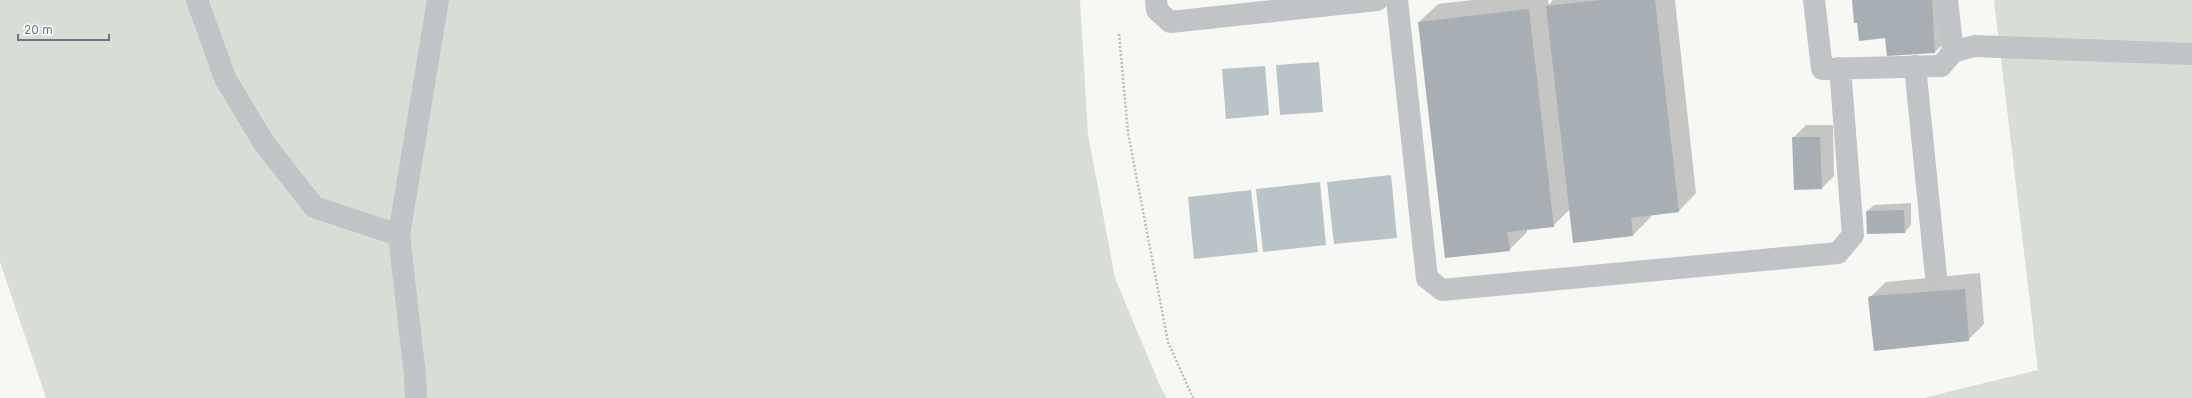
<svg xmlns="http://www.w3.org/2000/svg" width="2192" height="398" font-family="Inter,sans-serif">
  <rect width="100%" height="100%" fill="#f7f7f4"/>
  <!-- green -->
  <path fill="#d8ddd5" d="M0,0H1080L1088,135L1115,278L1161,388L1167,398H46L0,262Z
    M1994,0H2192V398H1923L2038,370Z"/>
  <!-- water -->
  <path fill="#b9c4c8" d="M1319,62L1323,112L1280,115L1276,65Z
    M1265,66L1269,115L1226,119L1222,69Z
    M1391,175L1397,238L1334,244L1327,182Z
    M1320,182L1326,245L1263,252L1256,189Z
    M1251,190L1258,252L1194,259L1188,197Z"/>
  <!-- shadow -->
  <path fill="#0003" d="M1472,0H1548L1549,5L1553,0H1675L1696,193L1678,212L1651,215V217L1633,235L1570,209L1553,226L1527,229V232L1509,250L1419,22L1438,4Z
    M1853,0H1949L1951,36L1935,52L1887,55L1886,37L1858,22Z
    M1806,125H1833L1834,176L1822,188L1795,189L1793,138Z
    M1911,203V225L1905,232L1867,211L1874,205Z
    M1980,273L1984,324L1968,340L1869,298L1886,282Z"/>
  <!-- building -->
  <path fill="#a7afb5" d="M1602,0H1655L1679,212L1631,218L1633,236L1573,243L1546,6Z
    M1852,0H1932L1935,53L1887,56L1885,38L1859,41L1857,23H1854Z
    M1529,9L1554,227L1507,232L1510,251L1445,258L1418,22Z
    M1792,137H1820L1822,189L1794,190Z
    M1904,210L1905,233L1867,234L1866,211Z
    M1965,289L1969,341L1874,351L1868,298L1870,296Z"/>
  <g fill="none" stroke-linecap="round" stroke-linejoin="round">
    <!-- path -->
    <path stroke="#babdbf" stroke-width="2.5" stroke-dasharray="2 2" stroke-linecap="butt" d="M1119,34L1128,133L1168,342L1193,398"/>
    <!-- minor -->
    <path stroke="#c0c4c7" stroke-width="22" d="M197,0L225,78L264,143L314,207L399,235
      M1156,0L1157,10L1170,22L1377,0
      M1397,0L1427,278L1442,290L1838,253L1853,235L1840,68
      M1814,0L1822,69L1941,66L1953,52L1974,46L2192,54
      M1947,0L1953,52
      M1915,66L1936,276
      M416,398L415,376L399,235L438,0"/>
  </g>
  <!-- scale -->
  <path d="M18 34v6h91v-6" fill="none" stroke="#677784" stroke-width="2"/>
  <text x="24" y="34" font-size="12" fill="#677784" stroke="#ffffff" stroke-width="3" paint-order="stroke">20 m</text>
</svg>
